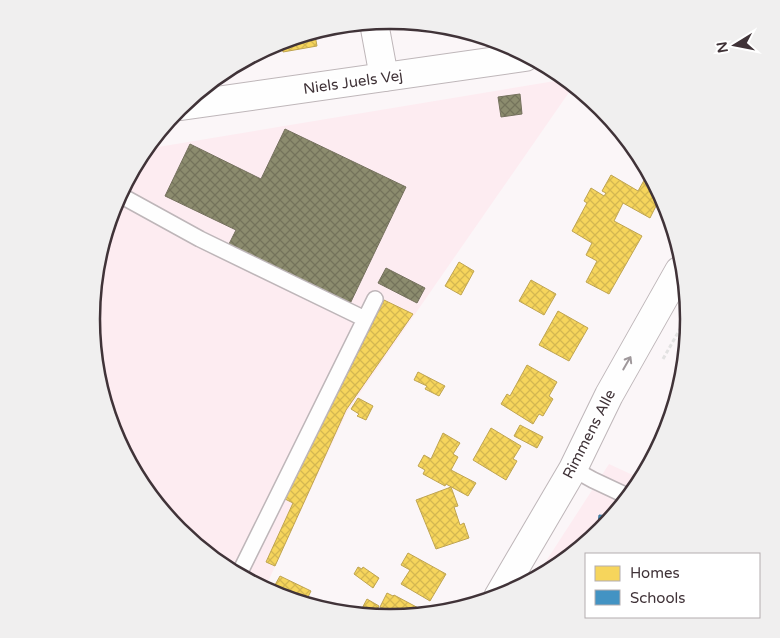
<svg xmlns="http://www.w3.org/2000/svg" width="780" height="638" font-family="'Varela Round',sans-serif">
  <defs>
    <pattern id="homes-cross-hatch" width="8" height="8" patternUnits="userSpaceOnUse" patternTransform="scale(1.25)"><rect width="8" height="8" fill="#f6d55c"/><path d="M0 0l8 8M0 8l8-8" fill="none" stroke="#d4b751"/></pattern>
    <pattern id="schools-cross-hatch" width="8" height="8" patternUnits="userSpaceOnUse" patternTransform="scale(1.25)"><rect width="8" height="8" fill="#4393c3"/><path d="M0 0l8 8M0 8l8-8" fill="none" stroke="#39799f"/></pattern>
    <pattern id="industry-cross-hatch" width="8" height="8" patternUnits="userSpaceOnUse" patternTransform="scale(1.25)"><rect width="8" height="8" fill="#8c8c6e"/><path d="M0 0l8 8M0 8l8-8" fill="none" stroke="#74735b"/></pattern>
  </defs>
  <rect width="100%" height="100%" fill="#fbf6f8"/>
  <!-- built -->
  <path fill="#fdecf1" d="M561,80L572,88L347,412L265,588L178,530L114,433L91,319L114,204L152,148Z
    M609,464L637,477L601,531L539,572Z"/>
  <!-- homes -->
  <path fill="url(#homes-cross-hatch)" stroke="#bfa451" d="M315,35L317,46L283,52L281,42Z
    M611,175L638,191L647,175L663,199L659,205L657,204L650,218L623,203L614,221L642,236L609,294L586,282L597,261L586,255L592,243L572,231L587,203L584,201L591,188L604,196L606,193L602,191Z
    M459,262L474,271L461,295L445,286Z
    M531,280L556,294L544,315L519,301Z
    M384,300L413,314L346,410L275,566L266,562L293,503L285,499Z
    M558,311L588,328L569,361L539,345Z
    M527,365L557,382L549,396L553,399L543,416L539,414L533,424L501,404L507,394L510,396Z
    M418,372L445,386L439,396L425,389L427,386L414,380Z
    M358,398L373,406L366,420L357,416L359,414L351,409Z
    M520,425L543,437L537,448L514,436Z
    M491,428L521,446L513,459L517,461L506,480L473,460Z
    M443,433L460,443L453,454L458,457L451,470L476,483L468,496L446,484L445,486L423,474L425,470L418,466L424,455L431,459Z
    M451,487L458,506L454,507L460,525L464,523L469,538L436,549L416,500Z
    M408,553L446,574L430,601L401,584L410,570L401,565Z
    M358,567L362,569L363,567L379,578L373,588L354,574Z
    M280,576L311,591L306,601L275,595L271,592Z
    M387,593L393,596L394,595L424,611L390,618L382,616L386,610L380,607Z
    M367,599L379,606L374,615L360,612Z"/>
  <!-- schools -->
  <path fill="url(#schools-cross-hatch)" stroke="#427699" d="M599,515L611,516L601,531L597,533Z"/>
  <!-- industry -->
  <path fill="url(#industry-cross-hatch)" stroke="#75715e" d="M520,94L522,114L501,117L498,97Z
    M285,129L406,187L348,308L226,250L236,230L165,196L190,144L261,179Z
    M386,268L425,288L417,303L378,283Z"/>
  <g fill="none" stroke-linecap="round" stroke-linejoin="round">
    <defs>
      <path id="service" d="M120,195L200,239L365,319
        M573,469L593,480L625,495
        M240,572L375,299"/>
      <path id="minor" d="M374,23L384,77
        M498,597L573,469L609,395L679,271"/>
      <path id="tertiary" d="M181,106L525,57"/>
    </defs>
    <!-- service casing -->
    <use href="#service" stroke="#beb6b9" stroke-width="18"/>
    <!-- minor casing -->
    <use href="#minor" stroke="#beb6b9" stroke-width="30"/>
    <!-- tertiary casing -->
    <use href="#tertiary" stroke="#beb6b9" stroke-width="30"/>
    <!-- path -->
    <path stroke="#e3e2e2" stroke-width="3" stroke-dasharray="4 2.5" stroke-linecap="butt" d="M663,359L688,315"/>
    <!-- service -->
    <use href="#service" stroke="#fefefe" stroke-width="15"/>
    <!-- minor -->
    <use href="#minor" stroke="#fefefe" stroke-width="28"/>
    <!-- tertiary -->
    <use href="#tertiary" stroke="#fefefe" stroke-width="28"/>
  </g>
  <!-- one-way arrows -->
  <defs><path id="oneway-shaft" d="M-6 0H5M1.5-3L5.5 0L1.5 3" fill="none" stroke-width="1.6" stroke-linecap="round" stroke-linejoin="round" transform="scale(1.25)"/></defs>
  <use stroke="#9f989b" href="#oneway-shaft" transform="translate(627 363) rotate(-60)"/>
  <g text-anchor="middle" stroke-width="5" stroke-linejoin="round" paint-order="stroke">
    <!-- street labels -->
    <g font-size="15" fill="#403338" stroke="#fff">
      <text transform="translate(353 82) rotate(-8)" y="5">Niels Juels Vej</text>
      <text transform="translate(589 434) rotate(-63)" y="5">Rimmens Alle</text>
    </g>
  </g>
  <!-- crop -->
  <path d="M0 0H780V638H0ZM100 319a290 290 0 1 1 580 0a290 290 0 1 1-580 0Z" fill="#f0efef" fill-rule="evenodd"/>
  <path fill="none" stroke="#403338" stroke-width="2.5" d="M100 319a290 290 0 1 1 580 0a290 290 0 1 1-580 0Z"/>
  <!-- legend -->
  <rect x="585" y="553" width="175" height="65" fill="#ffffff" stroke="#b3adaf"/>
  <rect x="595" y="566" width="25" height="15" fill="#f6d55c" stroke="#b3adaf"/>
  <text x="630" y="578" font-size="15" fill="#403338">Homes</text>
  <rect x="595" y="590" width="25" height="15" fill="#4393c3" stroke="#b3adaf"/>
  <text x="630" y="603" font-size="15" fill="#403338">Schools</text>
  <!-- north arrow -->
  <g transform="translate(735 45) rotate(260)" stroke="#ffffff" stroke-width="4" paint-order="stroke">
  <path d="M0-4L9 19L0 12L-9 19Z" fill="#403338"/>
  <text y="-8" font-size="14" font-weight="bold" text-anchor="middle" fill="#403338">N</text>
  </g>
</svg>
